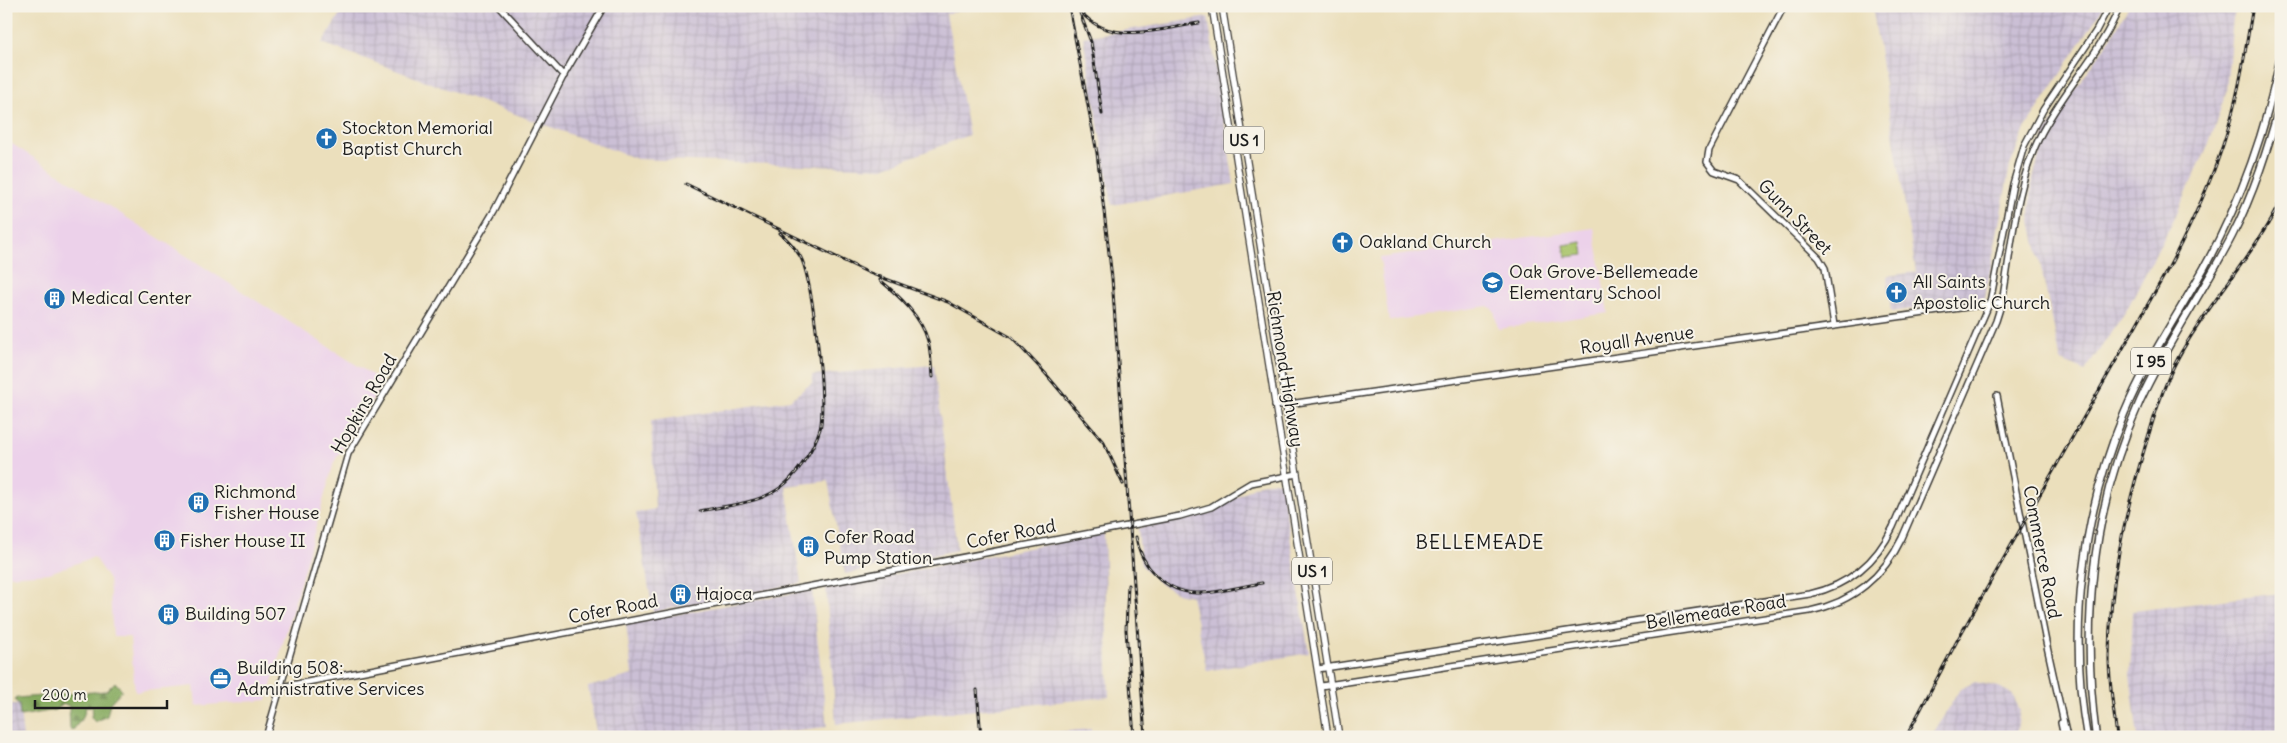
<svg xmlns="http://www.w3.org/2000/svg" width="2287" height="743" font-family="Delius,sans-serif">
  <defs>
    <pattern id="industrial-grid" width="8" height="8" patternUnits="userSpaceOnUse" patternTransform="scale(1.25)"><rect width="8" height="8" fill="#cbbfd5"/><path d="M0 4h8M4 0v8" fill="none" stroke="#aea4b6"/></pattern>
    <pattern id="forest-firs" width="22" height="20" patternUnits="userSpaceOnUse" patternTransform="scale(1.25)"><rect width="22" height="20" fill="#86aa5e"/><path d="M5 1l3.5 6h-7zM16 11l3.5 6h-7z" fill="#6d8a4d"/></pattern>
  </defs>
  <rect width="100%" height="100%" fill="#f7f3e8"/>
  <filter id="ink" filterUnits="userSpaceOnUse"><feTurbulence type="fractalNoise" baseFrequency=".02" numOctaves="2"/><feDisplacementMap in="SourceGraphic" scale="10" xChannelSelector="R" yChannelSelector="G"/><feConvolveMatrix kernelMatrix="1 2 1 2 8 2 1 2 1" color-interpolation-filters="sRGB"/></filter>
  <filter id="wash" filterUnits="userSpaceOnUse"><feTurbulence type="fractalNoise" baseFrequency=".0096" numOctaves="4" result="noise"/><feDisplacementMap in="SourceGraphic" scale="20" xChannelSelector="R" yChannelSelector="G"/><feGaussianBlur stdDeviation="1.12" result="paint"/><feColorMatrix in="noise" values="0 0 0 0 0 0 0 0 0 0 0 0 0 0 0 0 0 1.4 0 .05"/><feComposite in="paint" operator="in"/></filter>
  <g filter="url(#wash)">
    <rect width="100%" height="100%" fill="#ebdfbc"/>
    <!-- built -->
    <path fill="#ecd1ea" d="M6,140L383,382L334,462L267,700L196,706L194,686L135,692L130,637H113L109,580L94,557L49,573L6,576Z
      M1594,228L1608,313L1498,329L1494,310L1488,306L1389,321L1380,258Z"/>
    <!-- industrial -->
    <path fill="url(#industrial-grid)" d="M345,6H981L946,14L969,135L883,168L637,159L322,43Z
      M1872,6H2104L2025,129L2010,166L1985,298L1891,312L1887,276L1916,272Z
      M2129,6H2237L2233,18L2226,92L2210,141L2176,215L2126,311L2085,371L2061,361L2030,216L2032,182L2045,134L2112,36Z
      M1208,17L1234,184L1112,205L1083,37Z
      M934,365L957,550L845,574L828,481L786,486L801,583L653,612L636,513L655,509L651,421L790,400L813,382L812,375Z
      M1275,481L1279,482L1282,488L1309,653L1207,671L1191,596L1180,594L1162,585L1141,565L1138,528L1208,513L1259,484Z
      M1104,533L1109,697L836,724L826,588Z
      M812,590L827,727L734,737H597L588,687L632,675L626,623Z
      M2281,593V737H2138L2130,675L2133,611Z
      M1975,682L1999,687L2012,694L2020,710L2016,737H1931L1960,689Z
      M6,704H19L23,737H6Z
      M1091,729V737H1002Z"/>
    <!-- grass -->
    <path fill="#a9c46a" stroke="#627043" d="M1582,242L1584,255L1566,257L1564,245Z"/>
    <!-- forest -->
    <path fill="url(#forest-firs)" stroke="#51633d" d="M115,682L122,690L110,703L107,716L95,722L91,717L93,707H86L83,717L73,730L70,729L69,706L64,704L56,710L20,716L19,704L15,701L16,698L106,691Z"/>
  </g>
  <g filter="url(#ink)">
    <g fill="none" stroke-linecap="round" stroke-linejoin="round">
      <defs>
        <path id="secondary" d="M499,6L564,76
          M1784,6L1709,150L1707,162L1714,171L1739,180L1819,258L1825,268L1834,325
          M1997,396L2046,642L2067,737
          M1275,406L2002,302
          M1318,669L1810,594C1849,585 1876,563 1893,527L1990,302L2013,184L2024,146L2043,110L2096,31L2109,6
          M1321,686L1810,611C1853,602 1884,576 1902,538L1996,321L2002,302C2012,248 2015,186 2040,136C2063,90 2101,53 2120,6
          M281,687L1180,516L1211,507L1251,483L1297,474
          M2061,723L2064,737
          M266,737L348,454L494,211L565,73L604,6"/>
        <path id="primary" d="M1212,6L1328,737
          M1222,6L1339,737"/>
        <path id="highway" d="M2087,737C2068,630 2082,514 2124,414C2145,363 2177,316 2204,268C2241,201 2266,131 2281,55
          M2096,737C2081,622 2092,507 2140,401C2166,344 2203,292 2232,236C2254,193 2268,148 2281,101"/>
      </defs>
      <!-- secondary casing -->
      <use href="#secondary" stroke="#3b3934" stroke-width="8"/>
      <!-- primary casing -->
      <use href="#primary" stroke="#3b3934" stroke-width="8"/>
      <!-- highway casing -->
      <use href="#highway" stroke="#3b3934" stroke-width="9"/>
      <!-- secondary -->
      <use href="#secondary" stroke="#fff" stroke-width="5"/>
      <!-- primary -->
      <use href="#primary" stroke="#fff" stroke-width="5.5"/>
      <!-- highway -->
      <use href="#highway" stroke="#fff" stroke-width="6"/>
      <defs>
        <path id="rail" d="M1069,6L1097,153L1112,278L1145,737
          M1077,6C1103,48 1160,29 1199,23
          M1080,13L1091,42L1102,114
          M686,184L867,272L948,302L1012,338L1045,373L1104,443L1123,484
          M880,280C899,296 921,316 928,341C931,352 931,365 932,377
          M700,511C728,505 763,504 786,483C800,470 814,448 820,429C827,405 813,277 800,256C795,248 787,239 780,233
          M1136,537C1141,566 1165,592 1196,593C1218,594 1240,586 1262,583
          M1128,585L1126,630L1134,737
          M977,690L981,737
          M1906,737L1958,639L2169,267C2190,227 2209,187 2223,145C2238,100 2245,53 2253,6
          M2117,737C2114,711 2109,684 2109,658C2109,585 2124,516 2145,447C2154,417 2163,386 2178,358C2207,304 2253,257 2281,200"/>
      </defs>
      <!-- rail casing -->
      <use href="#rail" stroke="#1c1c1c" stroke-width="3"/>
      <!-- rail -->
      <use href="#rail" stroke="#f7f3e8" stroke-width="1" stroke-dasharray="4" stroke-linecap="butt"/>
    </g>
  </g>
  <!-- icons -->
  <defs>
    <symbol id="church-disc" viewBox="-11 -11 22 22"><circle r="9.5" fill="#1f6fb2" stroke="#f7f3e8"/><path d="M-1.2-6h2.4v3.5h3.3v2.4h-3.3V6h-2.4V-.1h-3.3v-2.4h3.3Z" fill="#fff"/></symbol>
    <symbol id="school-disc" viewBox="-11 -11 22 22"><circle r="9.5" fill="#1f6fb2" stroke="#f7f3e8"/><path d="M0-5L7-2L0 1L-7-2ZM-4 1L0 2.5L4 1V4Q0 6-4 4Z" fill="#fff"/></symbol>
    <symbol id="building-disc" viewBox="-11 -11 22 22"><circle r="9.5" fill="#1f6fb2" stroke="#f7f3e8"/><path d="M-4-6H4V6H1V3H-1V6H-4ZM-2.5-4.3h1.7v1.8h-1.7ZM.8-4.3h1.7v1.8H.8ZM-2.5-1h1.7V.8h-1.7ZM.8-1h1.7V.8H.8Z" fill="#fff"/></symbol>
    <symbol id="office-disc" viewBox="-11 -11 22 22"><circle r="9.5" fill="#1f6fb2" stroke="#f7f3e8"/><path d="M-6-3h4V-5.5h4V-3h4V5H-6ZM-1-4.5V-3h2v-1.5ZM-6 0V1H6V0Z" fill="#fff"/></symbol>
  </defs>
  <g fill-rule="evenodd">
    <use href="#church-disc" x="314" y="126" width="25" height="25"/>
    <use href="#church-disc" x="1330" y="230" width="25" height="25"/>
    <use href="#school-disc" x="1480" y="270" width="25" height="25"/>
    <use href="#church-disc" x="1884" y="280" width="25" height="25"/>
    <use href="#building-disc" x="42" y="286" width="25" height="25"/>
    <use href="#building-disc" x="186" y="490" width="25" height="25"/>
    <use href="#building-disc" x="152" y="528" width="25" height="25"/>
    <use href="#building-disc" x="796" y="534" width="25" height="25"/>
    <use href="#building-disc" x="668" y="582" width="25" height="25"/>
    <use href="#building-disc" x="156" y="602" width="25" height="25"/>
    <use href="#office-disc" x="208" y="666" width="25" height="25"/>
  </g>
  <g text-anchor="middle" stroke-width="4" stroke-linejoin="round" paint-order="stroke">
    <!-- shield labels -->
    <g fill="#f7f3e8" stroke="#5e5c59" stroke-width="1">
      <rect x="1224" y="126.5" width="40" height="27" rx="4"/>
      <rect x="2131" y="347.5" width="40" height="27" rx="4"/>
      <rect x="1292" y="557.5" width="40" height="27" rx="4"/>
    </g>
    <g font-size="16" font-weight="bold" fill="#1c1c1c">
      <text x="1244" y="146">US 1</text>
      <text x="2151" y="367">I 95</text>
      <text x="1312" y="577">US 1</text>
    </g>
    <!-- poi labels -->
    <g font-size="18" fill="#1c1c1c" stroke="#f7f3e8" text-anchor="start">
      <text x="342" y="134">Stockton Memorial<tspan x="342" dy="21">Baptist Church</tspan></text>
      <text x="1359" y="248">Oakland Church</text>
      <text x="1509" y="278">Oak Grove-Bellemeade<tspan x="1509" dy="21">Elementary School</tspan></text>
      <text x="1913" y="288">All Saints<tspan x="1913" dy="21">Apostolic Church</tspan></text>
      <text x="71" y="304">Medical Center</text>
      <text x="214" y="498">Richmond<tspan x="214" dy="21">Fisher House</tspan></text>
      <text x="824" y="543">Cofer Road<tspan x="824" dy="21">Pump Station</tspan></text>
      <text x="180" y="547">Fisher House II</text>
      <text x="696" y="600">Hajoca</text>
      <text x="185" y="620">Building 507</text>
      <text x="237" y="674">Building 508:<tspan x="237" dy="21">Administrative Services</tspan></text>
    </g>
    <!-- street labels -->
    <g font-size="18" fill="#1c1c1c" stroke="#f7f3e8">
      <text transform="translate(1795 217) rotate(46)" y="6">Gunn Street</text>
      <text transform="translate(1637 340) rotate(-8)" y="6">Royall Avenue</text>
      <text transform="translate(1285 369) rotate(81)" y="6">Richmond Highway</text>
      <text transform="translate(364 404) rotate(-60)" y="6">Hopkins Road</text>
      <text transform="translate(1011 534) rotate(-11)" y="6">Cofer Road</text>
      <text transform="translate(2042 552) rotate(79)" y="6">Commerce Road</text>
      <text transform="translate(613 609) rotate(-11)" y="6">Cofer Road</text>
      <text transform="translate(1716 612) rotate(-9)" y="6">Bellemeade Road</text>
    </g>
    <!-- neighbourhood labels -->
    <g font-size="19" letter-spacing="1" fill="#1c1c1c" stroke="#f7f3e8">
      <text x="1480" y="549">BELLEMEADE</text>
    </g>
  </g>
  <!-- margin -->
  <rect width="2287" height="743" fill="none" stroke="#f7f3e8" stroke-width="25"/>
  <!-- scale -->
  <path d="M35 700v8h132v-8" fill="none" stroke="#1c1c1c" stroke-width="2.5"/>
  <text x="42" y="700" font-size="15" fill="#1c1c1c" stroke="#f7f3e8" stroke-width="4" paint-order="stroke">200 m</text>
</svg>
